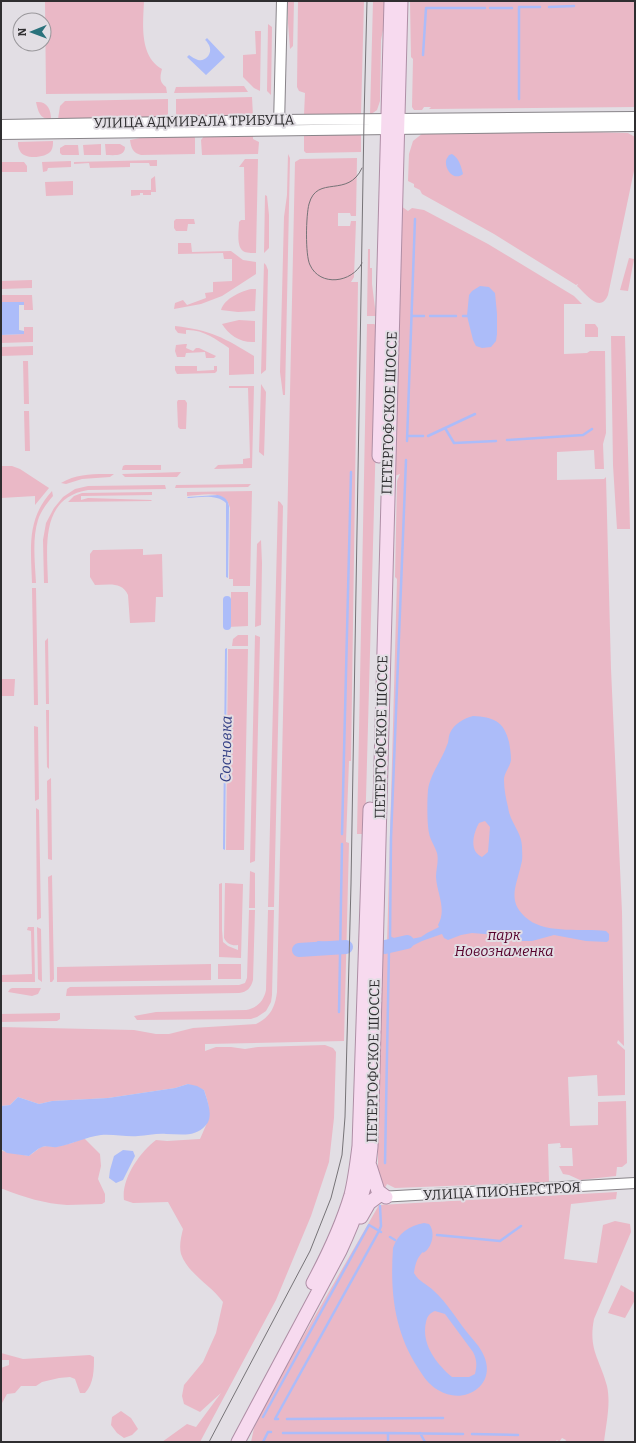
<svg xmlns="http://www.w3.org/2000/svg" width="636" height="1443" font-family="Bitter,serif">
  <rect width="100%" height="100%" fill="#e2dee4"/>
  <!-- green -->
  <path fill="#eab8c6" d="M45,1H144C143,24 139,56 162,69C160,77 159,82 166,87L167,93L46,94Z
    M288,1H294L293,46L290,49L288,23Z
    M298,1H364L361,114L304,115L305,93L299,91L297,87Z
    M373,1H387V10L381,40L380,101L377,110L370,115Z
    M410,1H635V107L429,109L431,107H424L422,110H414L412,107L413,59L411,57Z
    M268,24L272,27L271,95L267,91Z
    M255,31H261L260,91L254,88L243,77V55L256,54Z
    M244,86L248,92L174,93L176,87Z
    M252,97L253,116L180,117L176,114V99Z
    M168,99V114L165,117L58,119L60,106L65,101Z
    M36,102C47,101 51,109 51,119C40,120 38,111 36,102Z
    M585,132L628,133L635,137V166L608,295C600,314 586,294 577,286L578,284L576,285L494,234L422,194L420,190L414,187V184L408,181L409,154L413,141L423,133Z
    M361,133V152L306,153L304,151V134Z
    M253,134V139L259,142L258,154L202,155L201,140L205,135Z
    M150,136H194L195,138V154L141,155C133,153 131,148 130,140Z
    M53,141C53,144 53,148 51,151C46,158 24,160 20,151C18,148 18,145 18,142Z
    M101,144V155H84L83,145Z
    M105,144H120L125,147C125,157 113,155 106,155Z
    M65,145H78L79,155H62L60,153V148Z
    M288,154L290,158L285,395H283L280,372L284,217L287,195Z
    M357,158L356,216H351L350,213H338V226H350L351,221H356L354,277L351,282H358L351,761H349L346,842L349,843L344,1041L205,1044V1051L216,1047H231L245,1049L258,1047L325,1045L333,1048L336,1052L334,1118L329,1162L311,1216L276,1300L200,1442H162L187,1424L196,1427L221,1393L200,1412L184,1404L182,1396L184,1385L203,1362L216,1333L223,1302C211,1285 188,1274 181,1254C179,1246 181,1237 183,1229L168,1202L133,1203L124,1200C121,1179 140,1152 156,1140L167,1141L200,1139C210,1117 212,1113 204,1090L188,1084L175,1088L108,1098L52,1101L39,1104L18,1097L10,1105L1,1106V1027L134,1030L156,1034H169L193,1028L256,1024C270,1017 275,1008 277,992L295,162L300,159Z
    M245,159H258L256,253C252,253 246,253 243,251C236,246 239,230 239,222L241,220H245L244,167H239Z
    M157,160V166H150L149,163H130V167L90,168L89,163L74,164V162Z
    M71,161V167L48,168L47,171L43,172L42,162Z
    M1,162H24L27,166V172H1Z
    M155,176L156,192H151V195H143V193H140V195L131,196V190H151V179Z
    M73,181V195L46,196L45,182Z
    M265,195L267,196L269,215V248L264,253Z
    M401,206L408,211L412,208L424,210L488,244L574,296L582,304H564V354L587,353L590,351H605L606,433L603,444L604,469H595L594,450L557,452V480L604,479L606,477L611,669L622,912L624,1046L618,1040L617,1043L625,1050V1095L598,1096L597,1075L568,1077L570,1126L598,1125V1102L626,1101L627,1163L622,1167H617L616,1176L580,1180L569,1175L563,1174L559,1166H573L572,1148H559L561,1147L560,1143L548,1144L549,1182L395,1188L387,1184L385,1188H381L378,1181V1139L376,1105L380,946L387,945L397,579L395,577L397,481L400,474L392,477Z
    M176,219H194L195,224H188L187,231H176L174,228V221Z
    M178,243H191L192,252L231,251L243,260L256,262V274L222,296L201,304L174,309L175,303L183,300L187,305L206,298L205,293L213,292V282L232,281V259H224L223,253L178,254Z
    M368,249H370V268H372V284L376,316H367Z
    M629,258L634,259L628,291L620,290Z
    M264,263L266,265L268,270L266,370L261,374Z
    M32,280V288L1,289V281Z
    M251,289H256L255,311L238,312L221,310C225,298 240,292 251,289Z
    M1,295H32L33,310H24V302H1Z
    M239,320L255,321V342C240,343 229,335 222,324Z
    M367,324H374L379,327L365,834H357Z
    M585,324H595L598,328V337H585Z
    M175,326C210,330 225,338 254,356V374L229,375V348C216,339 202,329 186,330V334L178,333L175,329Z
    M24,327H33V342L1,343V335L24,334Z
    M611,336H625L630,529H617L613,465Z
    M185,344H187L186,348L193,351L196,348H199L216,356L214,358H206L205,352L186,353L185,357H177L175,351L176,345Z
    M33,346V355L1,356V347Z
    M23,361H28L29,404H24Z
    M214,366H217V371L215,373L177,374L175,370V366H197V371L214,370Z
    M261,384L266,392L264,456L259,452Z
    M229,386H254L252,468L214,469L218,465L243,464V459L250,458L248,388H229Z
    M178,400H185L187,403L186,429H180L178,427L177,402Z
    M24,411H29L30,451H25Z
    M125,465H161V470H122L123,466Z
    M1,466H12L20,469L49,488L35,505V496L1,498Z
    M181,472L177,477H125L122,474Z
    M114,474L110,477L82,479L66,484L61,483C78,473 95,474 114,474Z
    M251,484L248,487L175,488L176,485Z
    M165,485L166,489L88,490C40,498 47,546 48,583H44L43,540L46,523L54,508L63,497L75,489L88,486Z
    M52,491L53,496C47,503 41,511 38,520C32,539 35,563 36,583H32C31,549 26,519 52,491Z
    M252,491L250,586H233V579H229L230,508C226,489 203,495 187,496V492Z
    M152,492V495L81,496V500L88,498L152,500L151,501L68,502L74,496L82,493Z
    M278,501L280,502L283,506L274,907H268Z
    M261,540L262,563L261,625L255,627L257,544Z
    M143,549V555L162,554L163,597H156L155,622L130,623L128,595C122,581 108,585 95,585L90,577V554L93,550H97Z
    M32,588H36L38,705H34Z
    M231,592H248V626L228,627V599H231Z
    M238,635H248V646H232L233,639Z
    M255,635L260,637L255,861L250,863Z
    M48,638L49,704H46L45,641Z
    M228,649H248L244,850H226Z
    M1,679H15L14,696H1Z
    M46,710H49V769L47,767Z
    M34,726L38,727L39,799L35,801Z
    M51,778L52,860L48,859L47,781Z
    M36,808L39,810L41,918L37,920Z
    M250,871L255,873V908H249Z
    M52,875L54,979L52,982H50L48,877Z
    M222,883V930L223,942L228,946L238,950V945C232,946 227,944 224,938L225,883L243,884L241,958L219,957V884Z
    M249,910H255L253,980C251,988 247,992 239,993L66,996L67,989L70,987L239,985L245,983L247,978Z
    M268,910H274L272,995L271,1002L266,1011L257,1017L251,1019L137,1020L134,1016L156,1012L246,1010C257,1008 264,1001 266,990Z
    M28,927H34L35,982H1V975L32,974L31,931L27,930Z
    M37,927L41,929L42,982L38,979Z
    M211,964V980L57,982V967Z
    M218,964H241V979H218Z
    M12,988H41L38,994L32,996L8,992L10,989Z
    M60,1013V1019L57,1021L1,1022V1014Z
    M84,1138L100,1154L101,1166L98,1179L105,1194V1202L102,1204C90,1204 79,1205 67,1205C46,1204 23,1197 3,1189H1V1149L2,1151L29,1156L41,1147L47,1146L55,1147L72,1143Z
    M617,1192L616,1199L571,1204L564,1259L597,1263L603,1225L615,1221L630,1224L631,1232L594,1319C588,1350 600,1359 607,1386C611,1404 606,1424 604,1442H565L566,1440L562,1438L559,1442L557,1440L555,1442H251L254,1428L274,1387L379,1205Z
    M621,1285L635,1293V1300L625,1318L608,1313Z
    M1,1353L23,1359L90,1355L94,1357C94,1369 94,1384 85,1393H80L75,1379L70,1377L59,1378L42,1382L36,1386H21L15,1393L7,1394L2,1403V1413L1,1415V1368L9,1365V1360H1Z
    M121,1411L131,1418L138,1429L132,1435L124,1438L117,1433L111,1425L112,1417Z"/>
  <!-- water -->
  <path fill="#acbcf9" fill-rule="evenodd" d="M207,38L225,57L206,75L187,57L189,55C192,57 195,59 198,60C206,62 213,53 209,45C209,45 206,40 205,40Z
    M452,154C459,158 461,166 463,174C455,181 445,171 446,161C446,159 448,157 449,155Z
    M480,286L489,287L495,293L497,314V334L496,341L491,347L482,348L476,346L473,340L467,316L469,295L472,291Z
    M1,302H24V305H19V330L24,331V334L1,335Z
    M218,495C225,497 228,500 229,506L228,578L226,577V503C217,494 200,497 188,498L187,497Z
    M227,648V649L225,850L223,849L225,649Z
    M473,716C493,717 504,721 509,742C510,747 511,754 511,760C510,767 504,773 504,780C504,789 506,799 508,807C510,823 522,832 522,847C522,853 523,859 521,865C516,887 506,903 529,920C548,934 583,928 606,931L609,934V940L607,942L586,941L554,935L532,941H517L497,935L472,933L461,935L448,940L444,938L442,934L422,941L412,946L398,945L389,951L388,946L385,947L390,936L396,939H411L421,937L427,933L439,927L438,925C447,909 437,894 436,877C436,869 439,861 437,853C435,846 430,840 429,833C427,823 427,801 428,790C430,774 442,760 447,745C449,742 448,737 450,733C454,724 464,718 473,716ZM485,821L490,827L488,852L482,857C468,851 474,832 479,823Z
    M318,941L340,943L341,949H323L319,947L317,949L315,946L303,947L301,946H300V950H298V944H313Z
    M188,1084L197,1086L204,1090C207,1100 214,1116 206,1125C195,1138 180,1134 166,1134C157,1133 147,1136 138,1136C126,1137 114,1134 101,1135C86,1137 72,1144 57,1147C52,1148 47,1145 42,1147C37,1149 33,1153 29,1156L7,1153L1,1149V1106L10,1105L18,1097L39,1104L52,1101L108,1098L175,1088Z
    M123,1150L133,1151L135,1156L123,1180L116,1183L109,1178L110,1170L114,1156Z
    M424,1223L429,1224C435,1231 433,1244 426,1251C421,1255 425,1250 421,1254C416,1260 415,1266 414,1273C419,1282 427,1284 434,1291C447,1303 455,1317 466,1331C473,1340 480,1346 484,1356C497,1386 463,1406 438,1390C429,1385 423,1376 418,1368C394,1331 390,1291 393,1248C398,1233 409,1226 424,1223ZM435,1311L445,1314L473,1352C477,1360 477,1365 475,1374L469,1377H452C436,1363 421,1344 426,1322C427,1316 430,1313 435,1311Z"/>
  <g fill="none" stroke-linecap="round" stroke-linejoin="round">
    <!-- stream -->
    <path stroke="#acbcf9" stroke-width="2.5" d="M549,7L574,6
      M490,8H512
      M423,55L426,8H485
      M519,99V7H540
      M412,316H424
      M430,316H456
      M463,316H467
      M445,428L454,443L496,441
      M407,436H423
      M428,436L475,414
      M507,440L583,435L592,429
      M407,441L415,219
      M342,834L351,472
      M390,938L391,838L406,460
      M339,1012L342,844
      M385,1163L389,949
      M437,1235L500,1241L521,1226
      M390,1237L395,1240
      M263,1417L369,1225L381,1232
      M278,1419H275L379,1231L381,1226L380,1206
      M287,1419L443,1418
      M283,1433H388V1442
      M388,1433L463,1434
      M420,1433L425,1442
      M472,1434L518,1435
      M263,1442L268,1432H271"/>
    <!-- canal -->
    <path stroke="#acbcf9" stroke-width="8" d="M227,626V600"/>
    <!-- river -->
    <path stroke="#acbcf9" stroke-width="14" d="M385,947L407,942
      M299,950L346,947"/>
    <defs>
      <path id="tertiary" d="M1,125L279,120L635,117
        M279,125L282,1
        M1,134L635,126
        M379,1197L635,1183"/>
      <path id="primary" d="M379,456L391,1
        M370,1166L378,1191L386,1197
        M361,1217L369,1203L377,1197
        M313,1283C328,1255 342,1225 351,1195C355,1179 357,1162 359,1146L370,809
        M238,1442L340,1251C356,1217 368,1184 371,1147L401,1"/>
    </defs>
    <!-- tertiary casing -->
    <use href="#tertiary" stroke="#888489" stroke-width="12"/>
    <!-- primary casing -->
    <use href="#primary" stroke="#ae8ea5" stroke-width="15"/>
    <!-- tertiary -->
    <use href="#tertiary" stroke="#fff" stroke-width="10"/>
    <!-- primary -->
    <use href="#primary" stroke="#f7daef" stroke-width="13"/>
    <!-- tram -->
    <path stroke="#767377" stroke-width="1" d="M362,263C352,283 320,287 310,265C305,255 306,215 309,204C317,174 348,199 362,168
      M209,1442L310,1251L331,1198L342,1155L345,1117L351,884L364,119L367,1"/>
  </g>
  <g text-anchor="middle" stroke-width="4" stroke-linejoin="round" paint-order="stroke">
    <!-- street labels -->
    <g font-size="14" fill="#2f2e30" stroke="#e2dee4">
      <text transform="translate(194 121) rotate(-1)" y="5">УЛИЦА АДМИРАЛА ТРИБУЦА</text>
      <text transform="translate(389 413) rotate(-88)" y="5">ПЕТЕРГОФСКОЕ ШОССЕ</text>
      <text transform="translate(381 737) rotate(-89)" y="5">ПЕТЕРГОФСКОЕ ШОССЕ</text>
      <text transform="translate(373 1061) rotate(-89)" y="5">ПЕТЕРГОФСКОЕ ШОССЕ</text>
      <text transform="translate(502 1191) rotate(-3)" y="5">УЛИЦА ПИОНЕРСТРОЯ</text>
    </g>
    <!-- park labels -->
    <g font-size="14" font-style="italic" fill="#56012b" stroke="#e2dee4">
      <text x="504" y="940">парк<tspan x="504" dy="16">Новознаменка</tspan></text>
    </g>
    <!-- water labels -->
    <g font-size="15" font-style="italic" fill="#323e84" stroke="#e2dee4">
      <text transform="translate(226 749) rotate(-89)" y="5">Сосновка</text>
    </g>
  </g>
  <!-- border -->
  <rect width="636" height="1443" fill="none" stroke="#2f2e30" stroke-width="4"/>
  <!-- north arrow -->
  <g transform="translate(32 32) rotate(269)"><circle r="19" fill="#e2dee4" stroke="#9a989c"/>
  <path d="M0-3L7 15L0 10L-7 15Z" fill="#2a727c"/>
  <text y="-6" font-size="11" font-weight="bold" text-anchor="middle" fill="#2f2e30">N</text>
  </g>
</svg>
